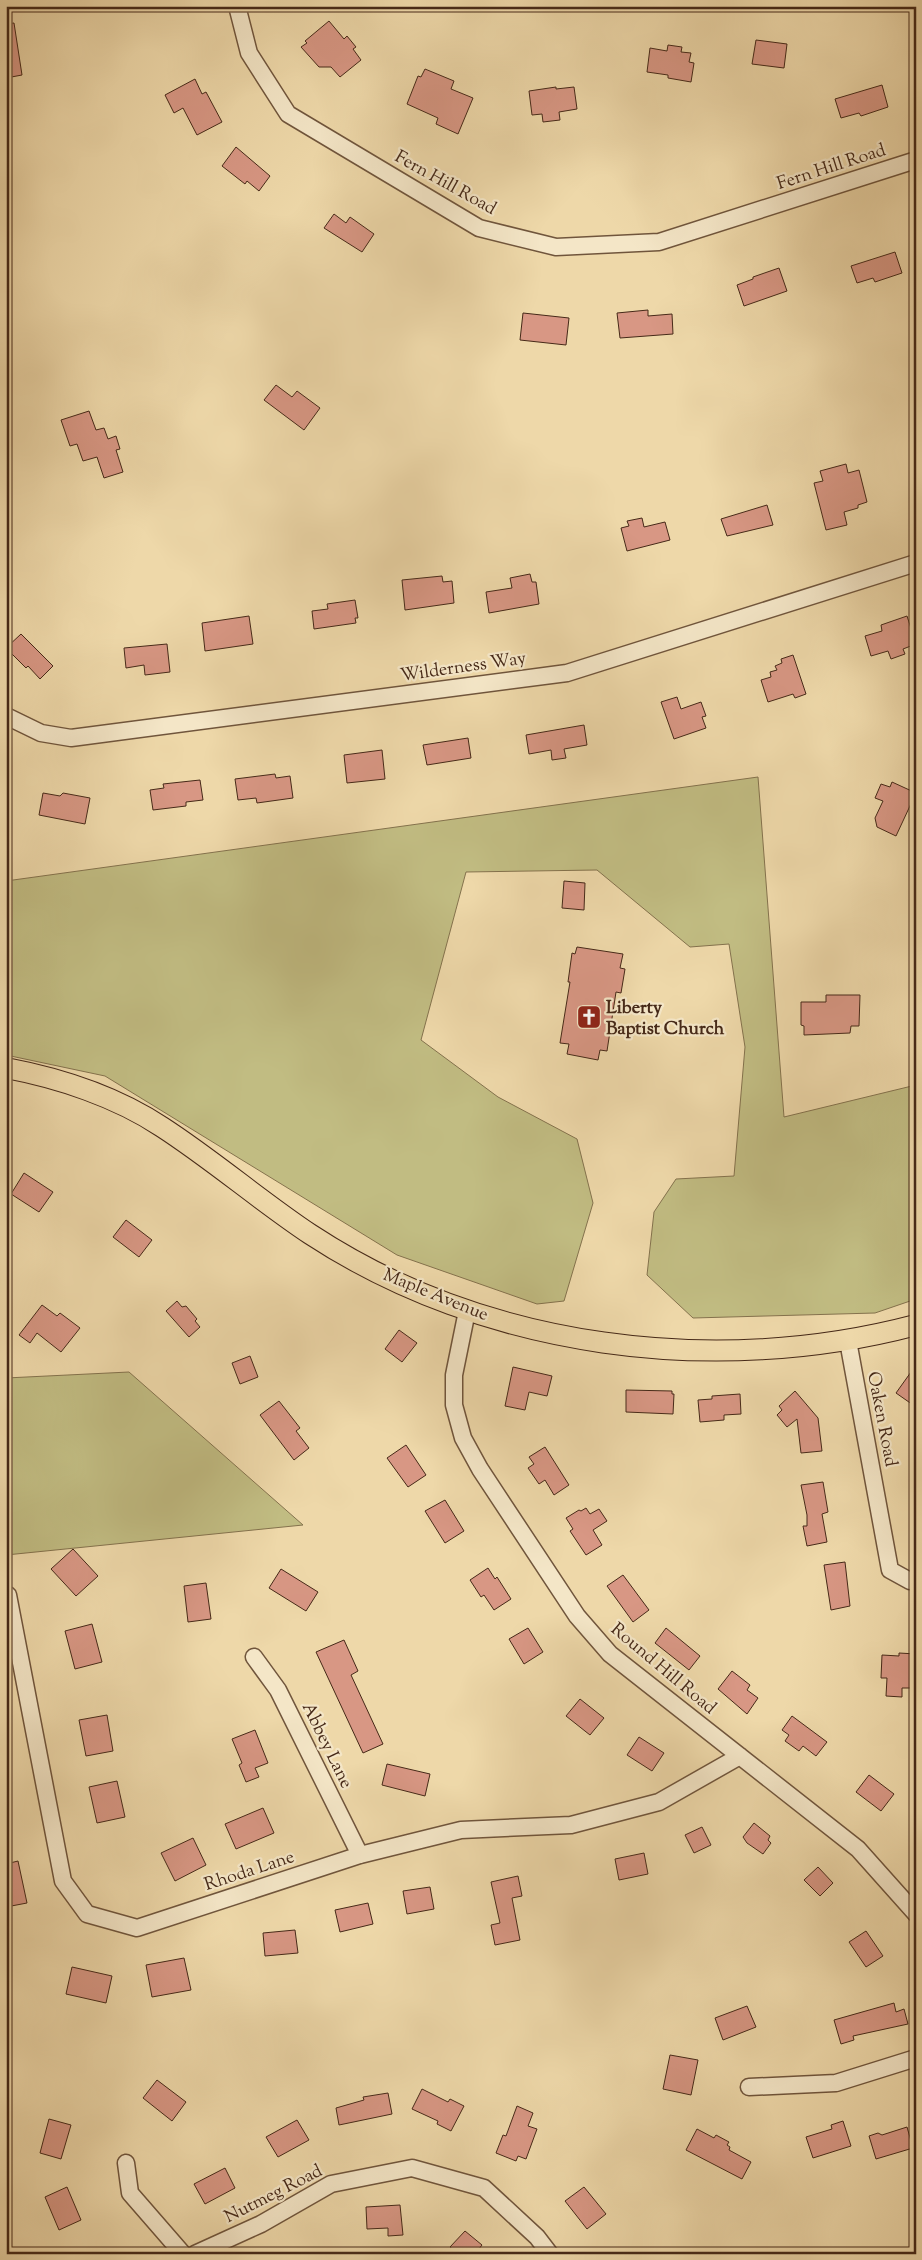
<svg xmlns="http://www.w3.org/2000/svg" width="922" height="2260" font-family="'Sorts Mill Goudy',serif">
  <rect width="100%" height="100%" fill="#eed8a9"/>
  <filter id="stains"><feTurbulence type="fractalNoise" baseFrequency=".004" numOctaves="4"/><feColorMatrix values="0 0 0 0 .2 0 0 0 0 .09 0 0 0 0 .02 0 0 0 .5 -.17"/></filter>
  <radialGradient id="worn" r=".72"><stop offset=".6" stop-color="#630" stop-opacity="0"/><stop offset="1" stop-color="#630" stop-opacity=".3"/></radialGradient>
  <!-- green -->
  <path fill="#c1bc82" stroke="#84724d" d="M758,777L784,1117L916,1085V1299L875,1313L693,1318L647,1275L654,1212L676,1179L734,1176L745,1047L729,944L690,947L597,870L466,872L421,1040L498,1097L577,1139L593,1203L564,1301L537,1304L397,1255L105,1076L6,1055V881Z
    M129,1372L303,1525L6,1555V1378Z"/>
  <!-- building -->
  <path fill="#d89784" stroke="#462918" d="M329,21L344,39L347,36L356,47L353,49L361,60L340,77L331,67H319L301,47L307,43L305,41Z
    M14,23L22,75L6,78V24Z
    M756,40L787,44L784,68L752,64Z
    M668,45L682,47L681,52L691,53L689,62L694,63L691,82L668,78V75L647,72L650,48L667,51Z
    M425,69L454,81L451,89L473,98L458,134L436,124L438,118L407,104L418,76L421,77Z
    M195,79L202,94L206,92L222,122L197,135L183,108L174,113L165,95Z
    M882,85L888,107L861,116L859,113L841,118L835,99Z
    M556,87V89L574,87L577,109L559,112L560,120L543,122L542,114L532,115L529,91Z
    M236,147L270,176L259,191L247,181L245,184L222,166Z
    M334,214L346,223L350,217L374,234L362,252L324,228Z
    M895,252L902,273L875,282L873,278L857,283L851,266Z
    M779,268L787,291L744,306L737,285L753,279V277Z
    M648,310V316L672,314L673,334L620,338L617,313Z
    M523,313L569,318L566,345L520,340Z
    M276,385L292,397L297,391L320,408L304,430L264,400Z
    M89,411L96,430L104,428L108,439L116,436L120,449L116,450L123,472L104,478L97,457L83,461L77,444L70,446L61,420Z
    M846,464L848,473L859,470L867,502L858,505V508L844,512L847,525L826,530L814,483L823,481L820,471Z
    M767,505L773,525L727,536L721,519Z
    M642,518L644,527L665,522L670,540L627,551L621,528L629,526L627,521Z
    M530,574L532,582H536L539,604L489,613L486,592L512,588L510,578Z
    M442,576L443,582L452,581L454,603L405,610L402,580Z
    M355,600L358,618H355L356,623L314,629L312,611L328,609L327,604Z
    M249,616L253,644L205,651L202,623Z
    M907,616L916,644L903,649L905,654L891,659L888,651L871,656L865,636L882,631L881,625Z
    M21,634L53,666L40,679L28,666L26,668L6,648Z
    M167,644L170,672L145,675L144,665L126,668L124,648Z
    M793,655L806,694L795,698L793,694L768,702L761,680L771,677L770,672L777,670L775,666L782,663L781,659Z
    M677,697L681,709L701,702L706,716L702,717L706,728L674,739L661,702Z
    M584,725L587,745L564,749L566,758L552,760L551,750L529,754L526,735Z
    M468,738L471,758L427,765L423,745Z
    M382,750L385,779L347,783L344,755Z
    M275,774L276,778L290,776L293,798L257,803L256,798L238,800L235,779Z
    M200,780L203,800L186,802V806L153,810L150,790L164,788L163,784Z
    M892,782L916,793L896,836L877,827L875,818L883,801L875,798L881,784L890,787Z
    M43,793L60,796L63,793L90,798L85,824L39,815Z
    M564,881L585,883L584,910L562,908Z
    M577,947L623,954L620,968L625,969L621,993L616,992L607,1051L600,1050L598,1060L567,1054L569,1044L560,1043L570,982H568L572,953L575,954Z
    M826,995H860L859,1026H851L850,1033L804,1035V1026L801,1025V1002H826Z
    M24,1173L53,1192L39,1212L11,1194Z
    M126,1220L152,1240L139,1257L113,1237Z
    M177,1301L182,1307L186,1306L197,1319L195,1321L200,1327L189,1337L166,1311Z
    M42,1305L57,1316L60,1313L80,1328L61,1352L37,1333L30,1343L19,1335Z
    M399,1330L417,1343L402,1362L385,1349Z
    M250,1356L258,1377L240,1384L232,1363Z
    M916,1365V1407L896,1393Z
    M513,1367L552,1376L547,1396L529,1392L525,1410L505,1406Z
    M626,1390L672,1391V1394H674L673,1414L626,1412Z
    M795,1391L818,1418L822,1451L801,1453L797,1419L787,1427L777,1415L782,1410L779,1406Z
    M740,1394L741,1414L724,1415V1420L700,1422L698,1400L712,1399V1396Z
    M279,1401L300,1428L296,1431L309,1448L294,1460L260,1415Z
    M406,1445L426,1475L408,1487L387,1458Z
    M545,1447L569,1485L554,1495L545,1480L539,1484L528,1468L534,1464L529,1457Z
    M823,1482L828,1512L822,1514L827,1542L807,1546L803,1526H807V1515L801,1485Z
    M445,1500L464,1531L445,1543L425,1511Z
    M586,1508L590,1514L599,1509L607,1521L593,1530L602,1545L586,1555L570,1531L573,1529L566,1518L579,1510L581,1511Z
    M73,1549L98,1576L76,1596L51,1569Z
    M845,1562L850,1606L831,1610L824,1565Z
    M488,1568L495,1579L497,1577L511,1599L494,1610L484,1595L481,1597L470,1580Z
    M281,1569L318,1592L306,1611L269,1588Z
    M623,1575L649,1610L633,1622L607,1586Z
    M206,1583L211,1619L188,1622L184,1586Z
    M92,1624L102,1662L75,1669L65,1631Z
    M528,1628L543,1652L524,1664L509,1639Z
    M666,1628L700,1656L689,1670L655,1643Z
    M344,1640L358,1671L351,1675L383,1744L363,1753L316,1652Z
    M899,1653L916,1654V1688H902V1697L886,1696L887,1678H881L882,1655L899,1656Z
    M732,1671L750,1685L747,1690L758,1698L747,1714L718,1689Z
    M580,1699L604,1718L590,1735L566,1716Z
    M107,1715L113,1751L86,1756L79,1720Z
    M792,1716L827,1742L816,1756L803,1746L799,1751L785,1741L789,1735L782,1730Z
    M255,1730L268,1763L255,1768L259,1777L246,1782L239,1765L242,1763L232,1739Z
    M639,1737L664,1753L652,1771L627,1755Z
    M387,1764L430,1774L425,1796L382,1785Z
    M869,1775L894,1794L881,1811L856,1792Z
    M117,1781L125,1817L97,1823L89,1787Z
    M263,1808L274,1833L236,1849L225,1824Z
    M754,1823L770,1836L768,1840L771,1843L763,1854L747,1843L743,1837Z
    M702,1827L711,1845L694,1853L685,1835Z
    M193,1838L206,1865L175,1881L161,1853Z
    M644,1853L648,1874L619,1880L615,1859Z
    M18,1861L27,1903L6,1907V1864Z
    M818,1867L833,1883L820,1896L804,1880Z
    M518,1876L522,1896L512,1898L520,1940L495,1945L491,1925L500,1923L491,1882Z
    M430,1887L434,1909L407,1914L403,1891Z
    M368,1903L373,1924L340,1932L335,1910Z
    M295,1930L298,1953L265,1956L263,1933Z
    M866,1931L883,1956L866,1967L849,1942Z
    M184,1958L191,1990L152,1997L146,1965Z
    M72,1967L112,1976L106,2003L66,1994Z
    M894,2003L896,2012L904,2009L908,2024L853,2036L854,2040L841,2044L834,2020Z
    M747,2006L756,2027L723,2040L715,2018Z
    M670,2055L698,2060L691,2095L663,2089Z
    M157,2080L186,2102L172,2121L143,2098Z
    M422,2089L448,2102L450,2099L464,2106L451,2131L437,2124L438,2121L412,2109Z
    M388,2093L392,2114L339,2125L336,2108L364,2100L363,2097Z
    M517,2106L533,2113L528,2126L537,2129L526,2159L518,2156L516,2161L496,2153L503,2135L506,2136Z
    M49,2119L71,2125L61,2159L40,2153Z
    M297,2120L309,2140L278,2157L266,2137Z
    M843,2121L851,2146L813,2158L806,2137L832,2129L831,2125Z
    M907,2127L913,2148L876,2159L869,2136L878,2133L882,2135Z
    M697,2129L714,2138L716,2135L729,2142L727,2145L730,2147L729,2150L751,2162L742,2179L686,2150Z
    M225,2168L235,2188L205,2204L194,2184Z
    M67,2187L81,2220L59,2230L45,2197Z
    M584,2187L606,2214L587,2229L565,2201Z
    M400,2205L403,2235L388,2236V2228L367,2229L366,2207Z
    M465,2231L482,2245L475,2254H458L450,2247Z"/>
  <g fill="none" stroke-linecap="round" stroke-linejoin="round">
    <defs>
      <path id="minor" d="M237,6L249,53L288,114L479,228L556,247L659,242L916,160
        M6,716L41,733L71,738L567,673L916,563
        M467,1311L454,1375V1405L463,1438L480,1469L577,1616L610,1654L858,1849L916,1914
        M848,1341L890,1570L910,1581
        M8,1595L63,1881L87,1914L137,1928L360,1855L461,1830L571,1825L659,1802L740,1756
        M254,1657L278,1690L360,1855
        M749,2087L836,2083L916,2058
        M126,2163L130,2193L183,2254
        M195,2254L261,2224L331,2184L412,2168L484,2188L537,2237L550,2254"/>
      <path id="major" d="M6,1068C59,1078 117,1097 162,1127C213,1160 259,1200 310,1234C485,1349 715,1378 916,1325"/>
    </defs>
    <!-- minor casing -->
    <use href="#minor" stroke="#70553c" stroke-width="19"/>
    <!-- major casing -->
    <use href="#major" stroke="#462918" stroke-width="22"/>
    <!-- minor -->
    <use href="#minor" stroke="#f4e6c7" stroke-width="16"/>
    <!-- major -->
    <use href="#major" stroke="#eed8a9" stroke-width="20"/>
  </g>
  <!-- icons -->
  <defs>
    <symbol id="church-square" viewBox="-11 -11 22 22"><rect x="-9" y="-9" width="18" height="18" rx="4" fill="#8f2418" stroke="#f4e6c7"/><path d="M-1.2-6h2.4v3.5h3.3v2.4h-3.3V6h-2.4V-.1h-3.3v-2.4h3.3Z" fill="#fff"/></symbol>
  </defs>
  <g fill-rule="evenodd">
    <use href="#church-square" x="575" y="1003" width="28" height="28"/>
  </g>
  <g text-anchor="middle" stroke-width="4.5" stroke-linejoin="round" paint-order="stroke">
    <!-- street labels -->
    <g font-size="18" fill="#462918" stroke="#f4e6c7">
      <text transform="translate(831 166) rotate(-18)" y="6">Fern Hill Road</text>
      <text transform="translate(446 182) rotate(29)" y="6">Fern Hill Road</text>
      <text transform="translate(463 666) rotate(-8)" y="6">Wilderness Way</text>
      <text transform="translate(436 1294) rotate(22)" y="6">Maple Avenue</text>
      <text transform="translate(883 1419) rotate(79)" y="6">Oaken Road</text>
      <text transform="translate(664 1668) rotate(40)" y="6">Round Hill Road</text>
      <text transform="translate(328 1745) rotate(64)" y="6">Abbey Lane</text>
      <text transform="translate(249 1870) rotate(-18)" y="6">Rhoda Lane</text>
      <text transform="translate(273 2193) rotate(-27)" y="6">Nutmeg Road</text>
    </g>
    <!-- poi labels -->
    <g font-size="18" font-weight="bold" fill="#462918" stroke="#f4e6c7" text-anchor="start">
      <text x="606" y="1013">Liberty<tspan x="606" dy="21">Baptist Church</tspan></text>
    </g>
  </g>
  <!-- margin -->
  <rect width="922" height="2260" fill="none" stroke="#eed8a9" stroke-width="25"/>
  <rect x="8" y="8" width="907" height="2245" fill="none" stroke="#462918" stroke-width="2.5"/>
  <rect x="12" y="12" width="897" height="2235" fill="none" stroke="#462918"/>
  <rect width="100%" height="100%" filter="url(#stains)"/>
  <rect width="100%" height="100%" fill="url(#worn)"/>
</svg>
